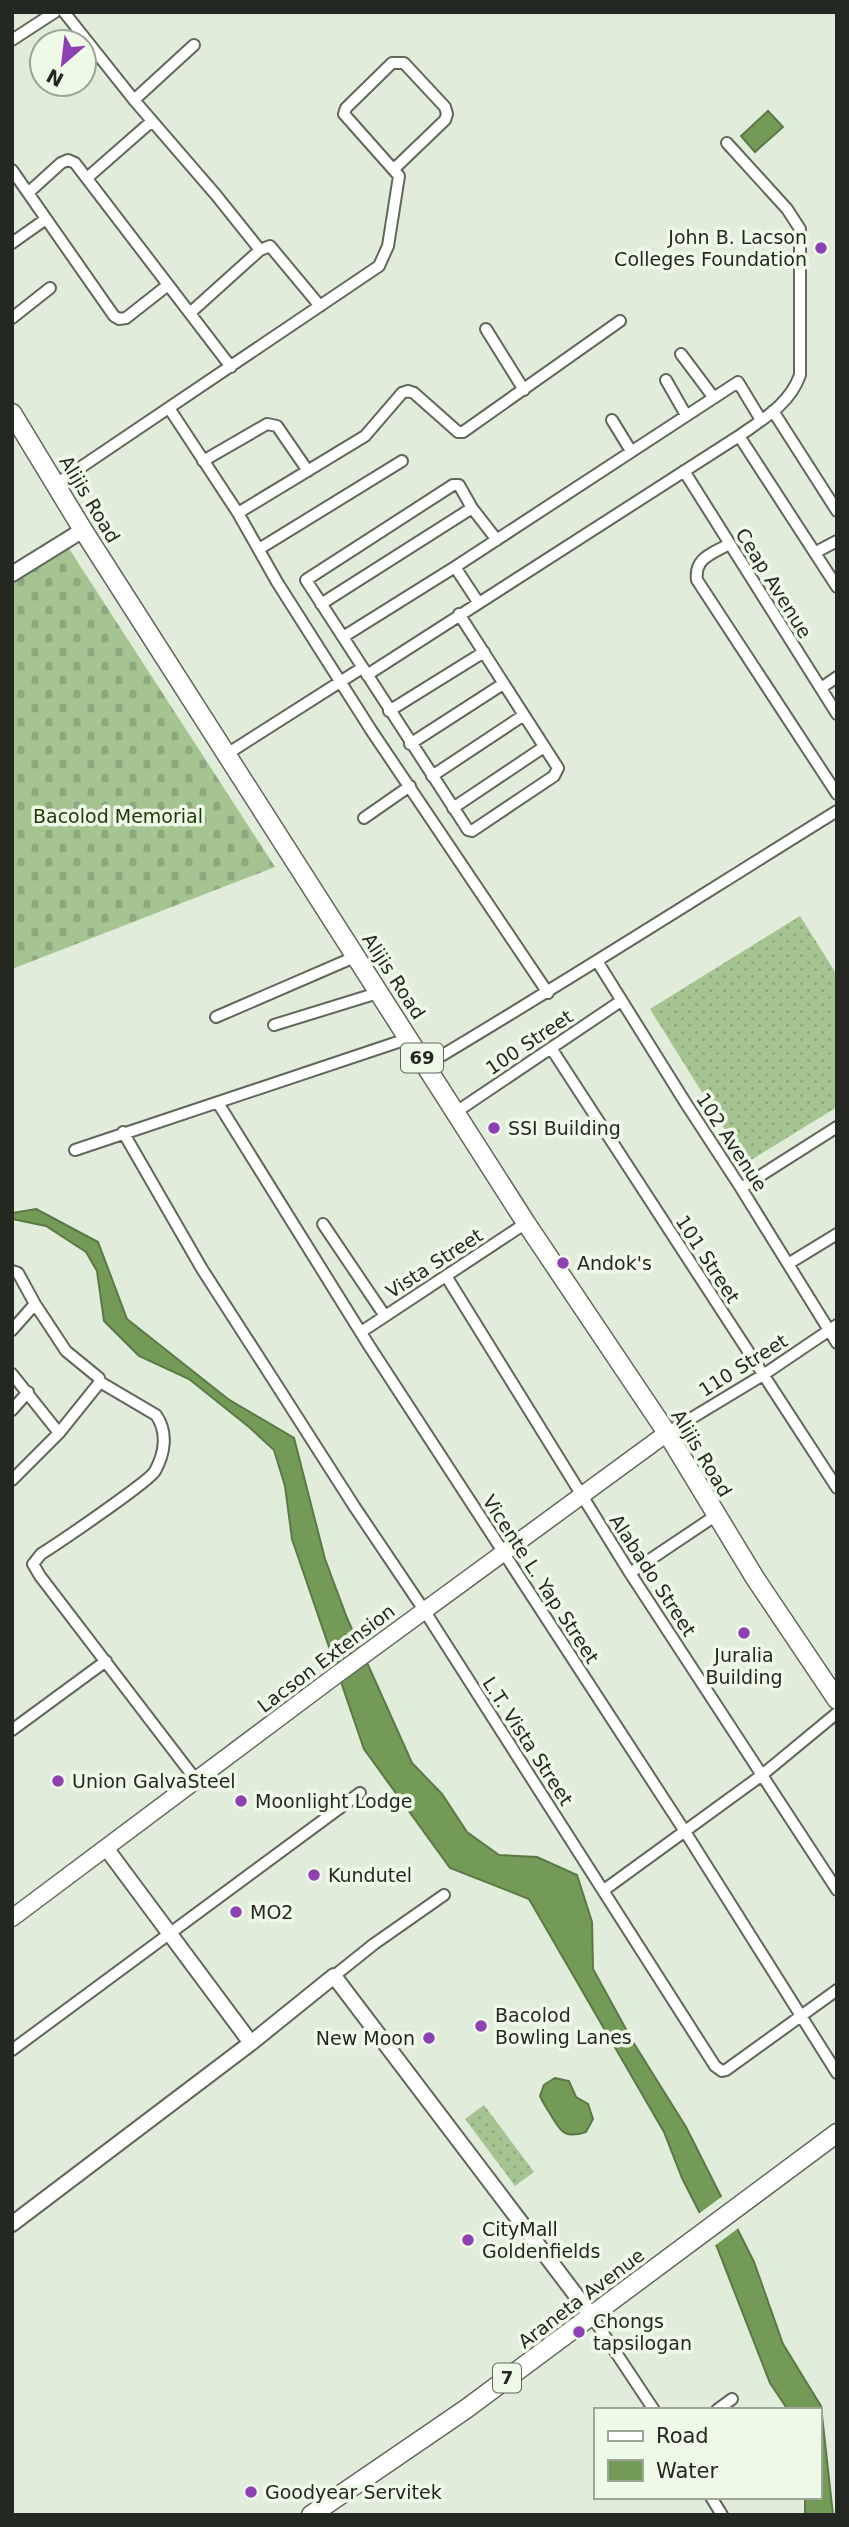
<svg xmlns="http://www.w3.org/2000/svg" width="849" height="2527" font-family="'DejaVu Sans',sans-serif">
  <defs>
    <pattern id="grass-dots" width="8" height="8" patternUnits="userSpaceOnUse" patternTransform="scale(1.75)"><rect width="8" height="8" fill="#a5c491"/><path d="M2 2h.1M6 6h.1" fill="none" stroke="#8ea87d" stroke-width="1.8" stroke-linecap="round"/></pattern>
    <pattern id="cemetery-stones" width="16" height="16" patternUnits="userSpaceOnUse" patternTransform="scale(1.75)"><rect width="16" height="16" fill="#a5c491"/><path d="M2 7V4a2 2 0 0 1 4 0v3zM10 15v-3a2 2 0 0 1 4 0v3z" fill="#8ea87d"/></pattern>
  </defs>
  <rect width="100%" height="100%" fill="#e1ecdb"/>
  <!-- grass -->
  <path fill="url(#grass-dots)" d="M800,916L837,975V1107L746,1163L650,1009Z
    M484,2105L534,2172L515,2186L465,2119Z"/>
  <!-- cemetery -->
  <path fill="url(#cemetery-stones)" d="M66,544L275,867L12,969V578Z"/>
  <!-- water -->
  <path fill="#739a57" stroke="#5b7847" stroke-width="2" d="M768,111L783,127L755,152L741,136Z
    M36,1209L98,1242L127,1319L228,1399L294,1438L325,1559L347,1618L412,1763L442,1794L467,1832L499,1855L537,1857L577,1875L592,1922L593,1969L633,2042L686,2127L754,2262L783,2344L821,2406L833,2515H805V2497H819V2410H788L770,2383L717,2247L682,2178L664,2132L529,1899L450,1868L364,1749L292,1539L285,1486L274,1450L249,1427L189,1379L139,1356L104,1321L97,1271L86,1252L46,1226L12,1219V1213Z
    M555,2078L569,2081L576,2097L588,2104L593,2119L586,2132C562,2140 560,2129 549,2112C546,2107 543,2103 540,2096L544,2085Z"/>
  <!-- pier -->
  <path fill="#e1ecdb" d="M724,2195L740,2227L713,2247L697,2215Z"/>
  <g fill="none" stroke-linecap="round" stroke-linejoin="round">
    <defs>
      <path id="minor" d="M64,12L134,100L216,195L260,250
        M12,40L55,12
        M134,100L194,45
        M12,170L114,316L119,319L126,318L168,285
        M87,178L152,121
        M28,193L61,163L68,160L75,163L231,367
        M12,243L46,219
        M190,313L260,250L270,246L320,306
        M12,318L50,288
        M486,329L524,390
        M681,354L714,398
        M666,380L686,415
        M169,408L238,513L277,582L371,730L548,993
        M773,411L837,511
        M612,420L631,451
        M739,436L837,587
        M203,461L267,424L277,426L308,471
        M684,471L837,714
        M56,484L379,266L388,246L399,176L344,114L346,108L392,63H404L445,107L447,114L445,120L394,169
        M238,513L365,436L402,393L408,391L414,393L458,432H463L620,321
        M729,544C712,554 694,558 697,580L837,794
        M259,549L402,461
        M816,552L837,541
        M455,567L478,602
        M321,604L472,508
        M459,614L558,768L554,776L472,831L468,830L306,580L453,485H459L472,508L497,540
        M343,637L455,567L738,382L761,420
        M367,675L739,436C763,419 790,404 800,375V229L787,209L727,143
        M821,688L837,677
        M389,711L484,652
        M410,744L503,684
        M227,754L362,668
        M432,776L524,715
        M453,808L544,747
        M364,818L410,786
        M597,961L685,1102L741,1188L837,1343
        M216,1017L357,956
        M274,1025L381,992
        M551,1048L837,1488
        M426,1065C564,983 700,896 837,811
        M218,1103L368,1344L684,1830L837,2073
        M456,1112L621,1001
        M123,1132L202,1269L276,1384L354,1506L424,1610L715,2066L722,2071L726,2070L837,1990
        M75,1150L410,1038
        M741,1188L837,1127
        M323,1224L385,1316
        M788,1264L837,1234
        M12,1271L18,1273L35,1304L66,1351L99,1378L100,1382L59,1433L12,1480
        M446,1276L630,1573L837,1890
        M12,1330L35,1304
        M361,1332L526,1223
        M12,1374L59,1433
        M100,1382L156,1415C168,1432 165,1453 155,1471C150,1481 57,1544 41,1554L33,1564L40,1576L196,1780
        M12,1410L28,1392
        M667,1433L763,1375L837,1325
        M630,1573L715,1516
        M12,1730L106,1661
        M604,1890L762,1775L837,1713
        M334,1976L374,1944L444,1895
        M12,2050L360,1793
        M591,2315L654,2410
        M717,2410L732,2399
        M711,2497L722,2515"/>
      <path id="tertiary" d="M12,574L83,530
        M106,1848L251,2043
        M12,2224L251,2043L334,1976L591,2315"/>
      <path id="secondary" d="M12,1918L335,1676L667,1433"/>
      <path id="primary" d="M12,413L83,530L526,1223L667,1433L755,1578L837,1700
        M311,2515L466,2409L837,2133"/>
    </defs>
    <!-- minor casing -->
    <use href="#minor" stroke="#5f6859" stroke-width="14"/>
    <!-- tertiary casing -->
    <use href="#tertiary" stroke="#5f6859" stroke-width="18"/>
    <!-- secondary casing -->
    <use href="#secondary" stroke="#5f6859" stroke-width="19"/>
    <!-- primary casing -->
    <use href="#primary" stroke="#5f6859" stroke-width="21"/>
    <!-- minor -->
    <use href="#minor" stroke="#fff" stroke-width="10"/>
    <!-- tertiary -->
    <use href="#tertiary" stroke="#fff" stroke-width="14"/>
    <!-- secondary -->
    <use href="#secondary" stroke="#fff" stroke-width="16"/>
    <!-- primary -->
    <use href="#primary" stroke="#fff" stroke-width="18"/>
  </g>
  <!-- markers -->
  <g fill="#8e41b2" stroke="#eef9e8" stroke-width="2.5">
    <circle cx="821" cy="248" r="7"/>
    <circle cx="494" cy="1128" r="7"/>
    <circle cx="563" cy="1263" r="7"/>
    <circle cx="744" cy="1633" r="7"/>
    <circle cx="58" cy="1781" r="7"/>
    <circle cx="241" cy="1801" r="7"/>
    <circle cx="314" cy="1875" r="7"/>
    <circle cx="236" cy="1912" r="7"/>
    <circle cx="481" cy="2026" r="7"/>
    <circle cx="429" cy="2038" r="7"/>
    <circle cx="468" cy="2240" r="7"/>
    <circle cx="579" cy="2332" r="7"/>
    <circle cx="251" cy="2492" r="7"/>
  </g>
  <g text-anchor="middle" stroke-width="7" stroke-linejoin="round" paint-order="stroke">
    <!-- shield labels -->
    <g fill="#eef9e8" stroke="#61675d" stroke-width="2">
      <rect x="401" y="1043.5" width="42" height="29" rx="5"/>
      <rect x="493" y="2363.5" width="28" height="29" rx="5"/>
    </g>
    <g font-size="18" font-weight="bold" fill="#242822">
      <text x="422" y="1064">69</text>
      <text x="507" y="2384">7</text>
    </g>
    <!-- poi labels -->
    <g font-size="19" fill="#242822" stroke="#eef9e8" text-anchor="start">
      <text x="807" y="244" text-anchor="end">John B. Lacson<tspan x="807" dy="22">Colleges Foundation</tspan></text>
      <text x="508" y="1135">SSI Building</text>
      <text x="577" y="1270">Andok's</text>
      <text x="744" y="1662" text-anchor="middle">Juralia<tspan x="744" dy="22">Building</tspan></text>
      <text x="72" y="1788">Union GalvaSteel</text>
      <text x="255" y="1808">Moonlight Lodge</text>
      <text x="328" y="1882">Kundutel</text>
      <text x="250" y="1919">MO2</text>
      <text x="495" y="2022">Bacolod<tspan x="495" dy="22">Bowling Lanes</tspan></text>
      <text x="415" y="2045" text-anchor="end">New Moon</text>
      <text x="482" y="2236">CityMall<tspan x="482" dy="22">Goldenfields</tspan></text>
      <text x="593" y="2328">Chongs<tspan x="593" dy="22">tapsilogan</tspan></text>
      <text x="265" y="2499">Goodyear Servitek</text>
    </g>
    <!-- street labels -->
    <g font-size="19" fill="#242822" stroke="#eef9e8">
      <text transform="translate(90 499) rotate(59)" y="7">Alijis Road</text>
      <text transform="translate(774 583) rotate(58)" y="7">Ceap Avenue</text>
      <text transform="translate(394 976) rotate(57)" y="7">Alijis Road</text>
      <text transform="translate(529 1042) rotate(-34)" y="7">100 Street</text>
      <text transform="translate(732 1142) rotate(57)" y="7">102 Avenue</text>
      <text transform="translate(708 1259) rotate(57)" y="7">101 Street</text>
      <text transform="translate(434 1263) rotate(-33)" y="7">Vista Street</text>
      <text transform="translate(743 1365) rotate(-32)" y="7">110 Street</text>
      <text transform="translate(702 1453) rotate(59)" y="7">Alijis Road</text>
      <text transform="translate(653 1575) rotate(57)" y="7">Alabado Street</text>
      <text transform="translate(541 1579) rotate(57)" y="7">Vicente L. Yap Street</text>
      <text transform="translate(326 1658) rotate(-37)" y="7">Lacson Extension</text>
      <text transform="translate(528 1741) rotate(57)" y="7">L.T. Vista Street</text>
      <text transform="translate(581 2298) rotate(-37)" y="7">Araneta Avenue</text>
    </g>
    <!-- park labels -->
    <g font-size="19" fill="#203a08" stroke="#eef9e8">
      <text x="118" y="823">Bacolod Memorial</text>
    </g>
  </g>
  <!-- border -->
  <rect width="849" height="2527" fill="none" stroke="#242822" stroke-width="28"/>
  <!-- legend -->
  <rect x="594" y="2408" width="228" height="91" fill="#eef9e8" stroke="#9da599" stroke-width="2"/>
  <rect x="608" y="2431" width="35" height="10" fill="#ffffff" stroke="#9da599" stroke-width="2"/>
  <text x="656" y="2443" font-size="21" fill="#242822">Road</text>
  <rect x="608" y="2460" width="35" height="21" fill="#739a57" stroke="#9da599" stroke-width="2"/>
  <text x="656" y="2478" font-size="21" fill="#242822">Water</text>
  <!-- north arrow -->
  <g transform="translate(63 63) rotate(208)"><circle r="33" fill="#eef9e8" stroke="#9da599" stroke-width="2"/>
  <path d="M0-5L12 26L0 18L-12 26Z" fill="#8e41b2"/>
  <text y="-10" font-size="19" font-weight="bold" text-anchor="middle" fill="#242822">N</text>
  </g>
</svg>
